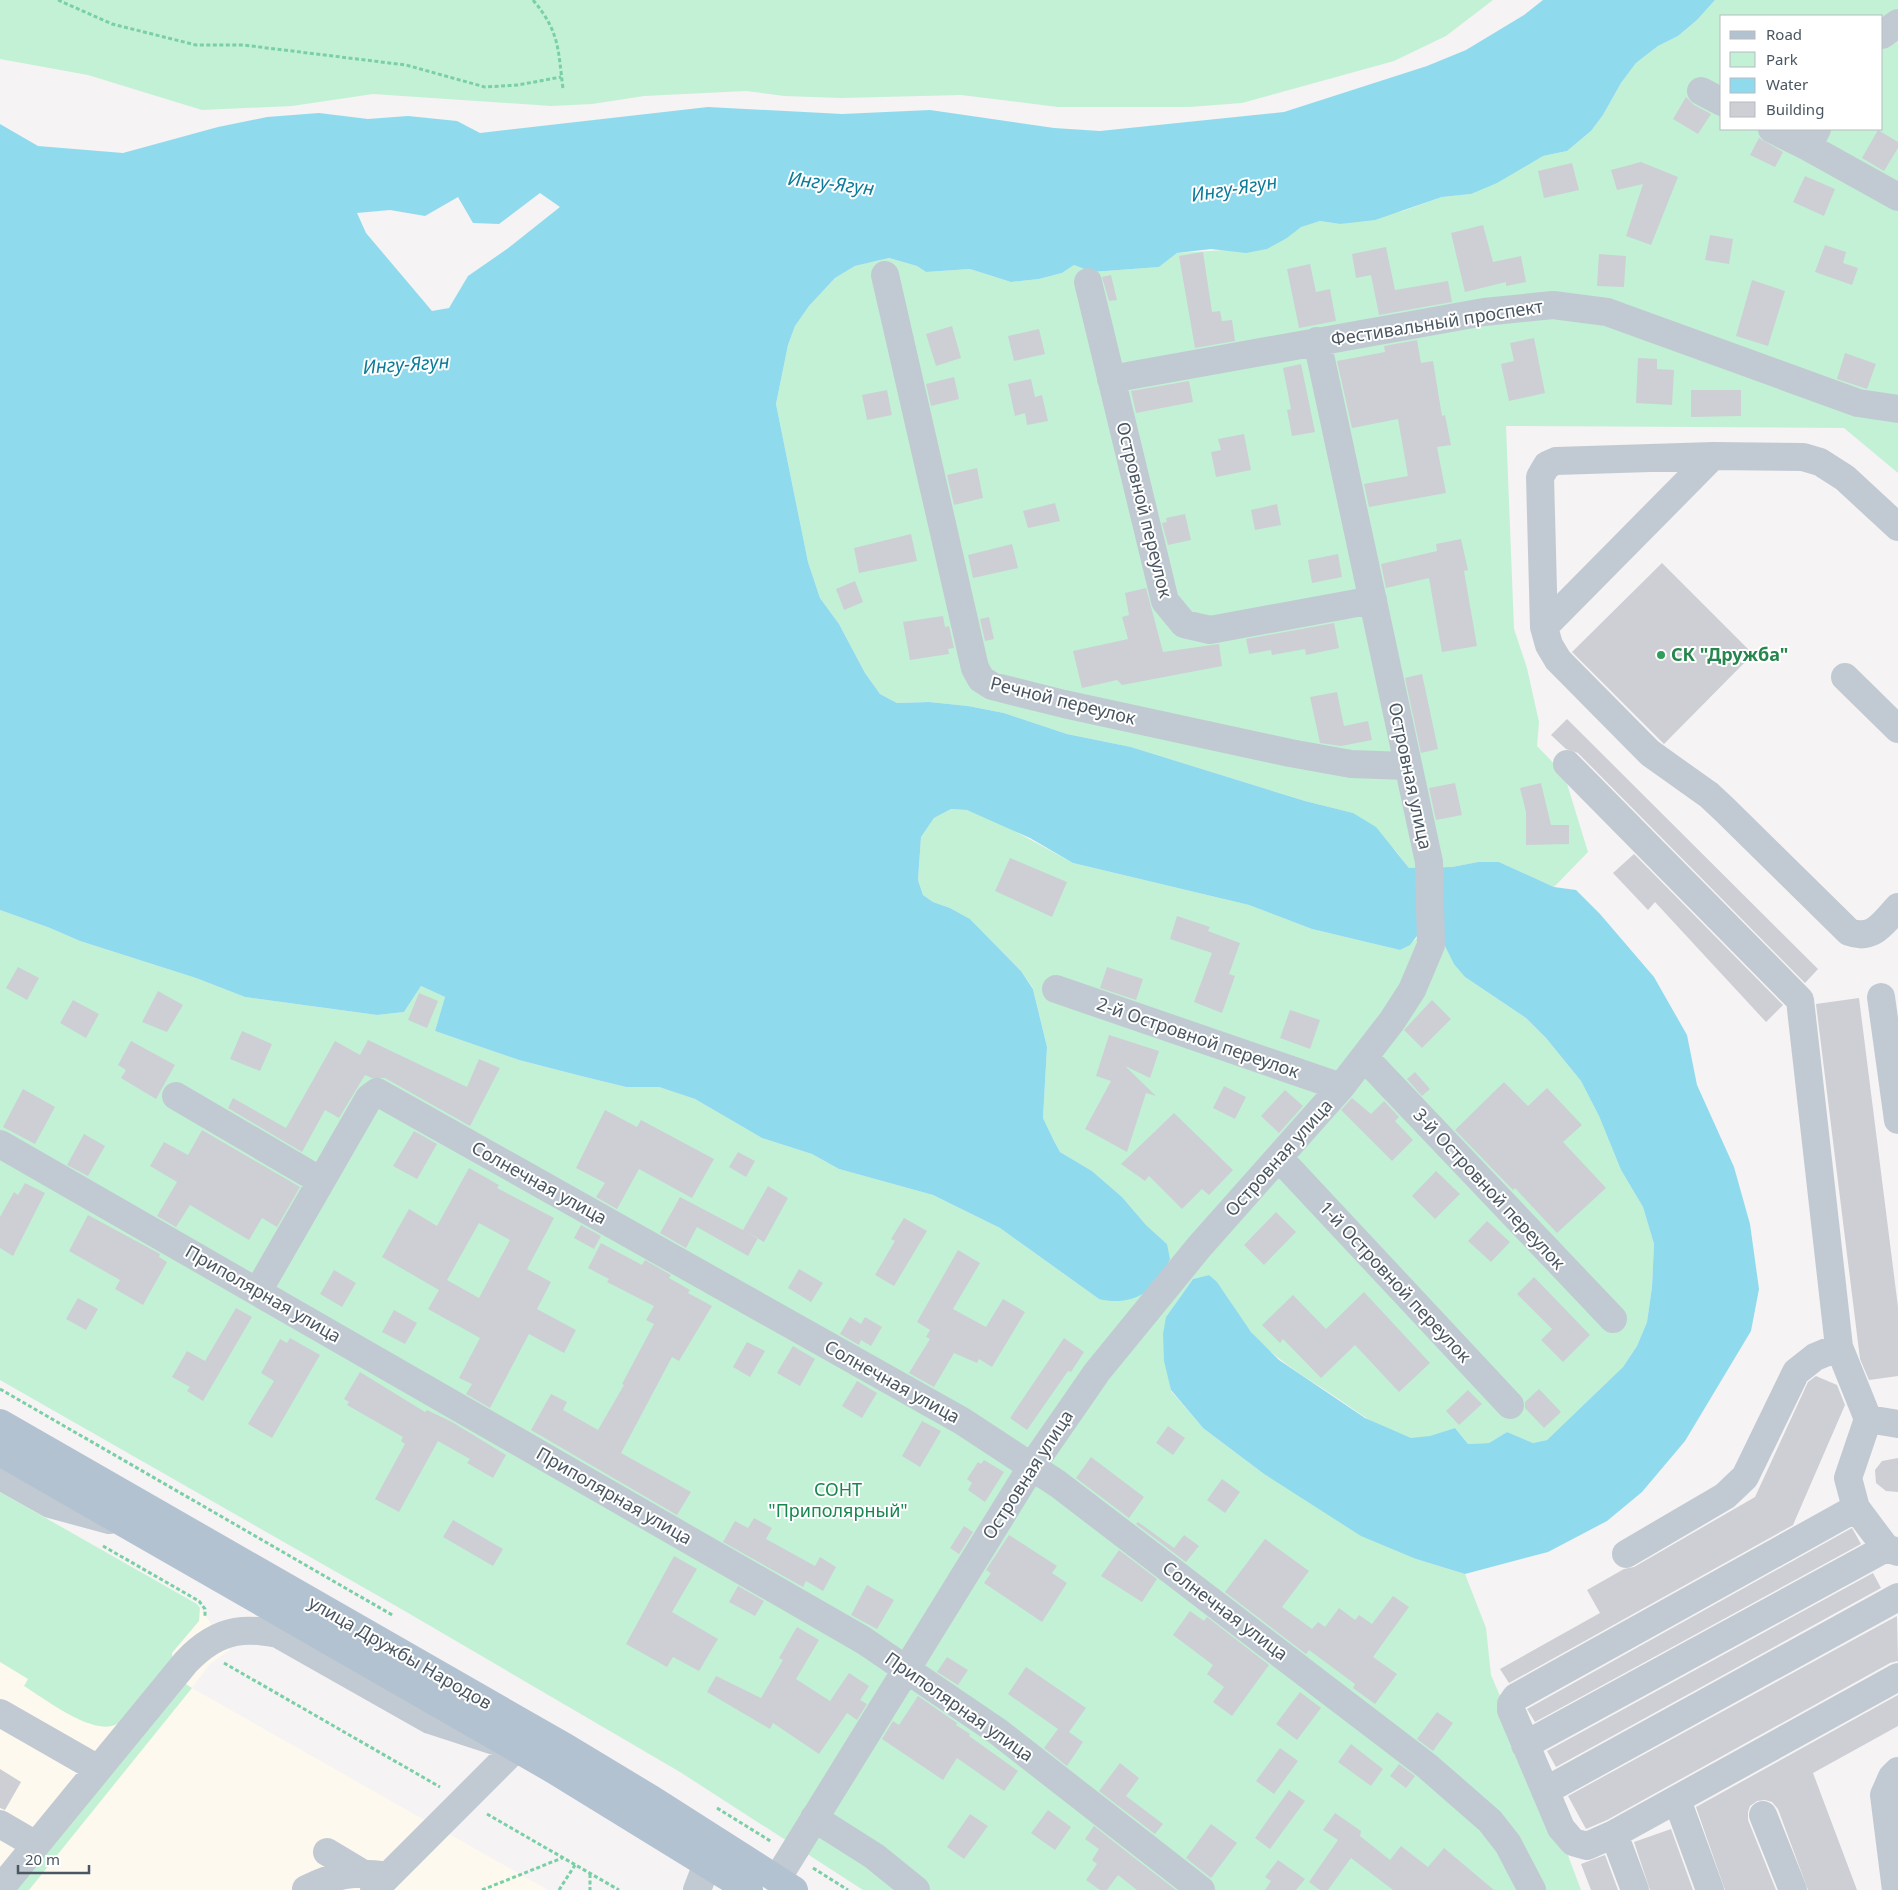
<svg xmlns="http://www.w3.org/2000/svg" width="1898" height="1890" font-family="'Noto Sans',sans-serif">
  <rect width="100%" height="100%" fill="#f5f3f3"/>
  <!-- commercial -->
  <path fill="#fdf9ef" d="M0,1492L197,1604L230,1650L210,1664L192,1688L548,1890H0Z"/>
  <!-- green -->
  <path fill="#c3f1d5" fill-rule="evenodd" d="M0,0H1493L1446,36L1394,61L1242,103L1189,107H1058L961,95L841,98L784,96L746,91L644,96L592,104L551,106L373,94L292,106L202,110L88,75L0,59Z
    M1715,0H1898V473L1844,428L1506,426L1514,629L1527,668L1539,722L1537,746L1564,774L1588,852L1554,887L1499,862H1478L1452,867L1409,868L1395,850L1352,813L1305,801L1131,747L1067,734L1004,713L968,706L929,702L897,703L880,694L865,673L839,624L820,598L808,562L776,404L788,345L795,326L809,306L835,278L855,266L889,258L917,266L926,272L970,269L1011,282L1039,279L1062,273L1074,265L1092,272L1159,267L1177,253L1227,250L1287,238L1301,226L1320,221L1340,224L1403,211L1442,197L1471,194L1543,156L1567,151L1591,131L1603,115L1621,83L1636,63L1658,46L1678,36L1697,20ZM1722,16H1882V129H1722Z
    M951,809L967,810L998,822L1073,863L1249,905L1312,929L1400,950C1414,943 1428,928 1441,917L1465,977L1526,1018L1546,1038L1581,1081L1599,1116L1621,1170L1643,1207L1654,1244L1652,1287L1647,1322L1637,1346L1623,1367L1547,1440L1533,1443L1507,1432L1489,1443L1468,1444L1455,1428C1442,1432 1424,1441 1410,1438C1384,1433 1361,1414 1340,1400C1308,1378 1278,1363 1252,1333C1236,1315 1227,1291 1209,1275L1193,1279L1166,1317L1171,1391L1203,1428L1264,1474L1416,1559L1465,1574L1486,1628L1491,1675L1563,1842L1581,1890H863L680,1772L403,1610L0,1380V910L50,928L80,941L196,978L245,997L377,1015L404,1012L421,986L445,997L435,1031L519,1060L581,1076L626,1087H659L695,1099L762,1138L812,1154L839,1169L933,1195L1000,1228L1099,1299L1167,1244L1146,1225L1122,1197L1092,1171L1060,1152L1054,1141L1043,1118L1047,1047L1033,988L1021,971L970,919L950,908L933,902L923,895L918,880L921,837L934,818Z
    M0,1492L197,1604L200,1608L199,1621L172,1653L173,1661C162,1673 128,1718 117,1724C94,1737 45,1699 24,1686L28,1679L0,1662Z
    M183,1682L192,1688L29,1890H13Z"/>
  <!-- water -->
  <path fill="#90daee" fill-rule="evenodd" d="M1543,0H1715L1697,20L1678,36L1658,46L1636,63L1621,83L1603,115L1591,131L1567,151L1543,156L1497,183L1471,194L1442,197L1375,220L1340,224L1320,221L1301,227L1287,238L1267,249L1246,253L1211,249L1177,253L1159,267L1092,272L1074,265L1062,273L1039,279L1011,282L970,269L926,272L917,266L889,258L855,266L835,278L809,306L795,326L788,345L776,404L808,562L820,598L839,624L865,673L880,694L897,703L929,702L968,706L1004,713L1067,734L1131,747L1305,801L1353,813L1376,827L1409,868L1452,867L1478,862H1499L1554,887L1576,890L1600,914L1654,977L1687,1035L1697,1085L1734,1167L1750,1224L1759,1289L1751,1331L1685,1441L1642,1492L1607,1521L1548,1552L1465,1574L1416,1559L1361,1536L1264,1474L1203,1428L1171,1390L1164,1361L1163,1334L1166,1317L1193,1279L1209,1275L1217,1282L1251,1332L1279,1360L1365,1418L1411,1438L1430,1436L1455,1428L1468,1444L1489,1443L1507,1432L1533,1443L1547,1440L1623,1367L1637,1346L1647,1322L1652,1287L1654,1244L1643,1207L1621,1170L1599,1116L1581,1081L1546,1038L1526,1018L1465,977L1454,964L1443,942L1417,936L1410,945L1400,950L1312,929L1249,905L1073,863L1030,838L967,810L951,809L934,818L921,837L918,880L923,895L933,902L950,908L970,919L1021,971L1033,989L1047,1047L1043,1118L1054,1141L1060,1152L1092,1171L1122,1197L1146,1225L1167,1244L1170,1259C1156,1291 1134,1307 1099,1299L1000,1228L933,1195L839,1169L812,1154L762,1138L695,1099L659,1087H626L581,1076L519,1060L435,1031L445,997L421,986L404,1012L377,1015L245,997L196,978L80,941L50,928L0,910V124L38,146L123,153L218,127L267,117L319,113L368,119L408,116L457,121L480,133L708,107L842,114L930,110L1054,128L1100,131L1284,112L1427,66L1466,50L1524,15ZM540,193L560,207L507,249L468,276L449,308L432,311L366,233L357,213L390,210L425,216L458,197L473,223L499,224Z"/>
  <!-- building -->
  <path fill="#cdcfd5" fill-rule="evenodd" d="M1686,97L1694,105L1711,114L1698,134L1673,119Z
    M1878,130L1898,142V148L1884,171L1862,158Z
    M1759,138L1783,152L1775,167L1750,155Z
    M1641,162L1678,177L1651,245L1626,236L1643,184L1617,190L1611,170Z
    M1572,163L1579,190L1544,198L1538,171Z
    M1805,176L1835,189L1824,216L1793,202Z
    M1483,225L1493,262L1521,256L1526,282L1506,286V282L1465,292L1451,233Z
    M1710,235L1733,239L1729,264L1705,260Z
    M1825,245L1846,252L1843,263L1858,268L1852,285L1815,272Z
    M1386,247L1395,290L1448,281L1452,302L1379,315L1371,275L1356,278L1352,254Z
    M1203,252L1212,312L1220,311L1222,321L1232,320L1235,341L1195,348L1179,256Z
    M1599,254L1626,256L1624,287L1597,286Z
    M1310,264L1316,292L1330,289L1336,321L1299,328L1287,269Z
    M1111,275L1117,300L1109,301L1102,277Z
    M1752,280L1785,291L1768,346L1736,336Z
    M952,326L961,358L936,366L926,334Z
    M1039,329L1045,354L1014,361L1008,336Z
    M1534,338L1545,393L1509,401L1501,364L1514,361L1510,343Z
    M1417,340L1421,363L1433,361L1442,416L1445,415L1451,445L1437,447L1446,493L1369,507L1364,484L1408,476L1398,419L1352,428L1337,361L1385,352L1384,346Z
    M1845,353L1876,364L1867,389L1837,379Z
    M1638,358L1657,359V369L1674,370L1672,405L1636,403Z
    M1301,364L1315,432L1292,436L1287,410L1291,409L1283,368Z
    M954,377L959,399L931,406L926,384Z
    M1031,379L1035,397L1042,395L1048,421L1027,425L1025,413L1015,416L1008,384Z
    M1189,381L1193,402L1136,413L1131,391Z
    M887,390L892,415L867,420L862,395Z
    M1691,390H1741V416L1691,417Z
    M1244,434L1251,470L1216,477L1211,452L1221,450L1218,439Z
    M977,468L983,498L954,505L947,475Z
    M1055,503L1060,521L1028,528L1023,511Z
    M1277,504L1281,525L1255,530L1251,510Z
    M1185,514L1191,540L1168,545L1162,523L1167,522L1166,518Z
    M911,534L917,561L859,573L854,548Z
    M1461,539L1468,570L1464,571L1477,646L1442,652L1429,578L1386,588L1381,564L1437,551L1436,544Z
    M1012,544L1018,568L973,578L968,555Z
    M1338,554L1342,577L1312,583L1308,560Z
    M1662,563L1753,654L1664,744L1572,652Z
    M855,581L863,602L844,610L836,589Z
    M1146,588L1163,652L1219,644L1222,666L1122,685L1117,680L1082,688L1073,651L1128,639L1122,617L1129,615L1125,593Z
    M943,616L945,627L949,626L954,648L948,649L949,654L910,660L903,622Z
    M989,617L994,639L985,641L980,619Z
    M1334,623L1339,648L1306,655L1305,649L1272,655L1271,650L1249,654L1246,639Z
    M1422,674L1438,749L1421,753L1405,678Z
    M1337,692L1344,726L1368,721L1372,740L1341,746L1320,743L1310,697Z
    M1567,719L1818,969L1805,983L1578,753L1566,749L1551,735Z
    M1455,783L1462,815L1436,820L1429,788Z
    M1541,783L1551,825H1569V844L1526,845V812L1520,788Z
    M1634,854L1783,1005L1766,1022L1655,902L1648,910L1613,873Z
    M1010,858L1067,882L1052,917L995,891Z
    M1177,916L1210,927L1208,931L1240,943L1229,974L1235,976L1222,1013L1194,1002L1212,953L1170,939Z
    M18,967L39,978L27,1000L6,988Z
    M1107,967L1143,979L1136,1000L1100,988Z
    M158,991L183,1005L167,1032L142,1022Z
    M419,993L438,1001L427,1028L408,1020Z
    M1859,998L1898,1307V1376L1869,1380L1860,1359L1816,1004Z
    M73,1000L99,1014L86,1038L60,1023Z
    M1432,1000L1451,1019L1422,1048L1404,1030Z
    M1290,1010L1320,1020L1310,1049L1280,1038Z
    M242,1031L272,1044L260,1071L230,1059Z
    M1109,1035L1159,1051L1150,1078L1125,1066L1156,1096L1146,1093L1127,1152L1085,1129L1111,1081L1096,1076Z
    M368,1040L467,1087L479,1059L500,1068L470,1126L385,1078H372L365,1075L339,1118L325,1110L302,1152L228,1108L233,1098L286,1128L335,1041L360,1055Z
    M131,1041L175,1065L156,1099L121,1078L126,1070L118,1065Z
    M1415,1072L1430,1089L1422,1096L1407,1079Z
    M1504,1082L1528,1106L1547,1088L1582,1125L1563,1142L1606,1188L1557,1233L1515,1188L1513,1190L1455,1130Z
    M1224,1086L1246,1097L1235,1119L1213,1108Z
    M23,1089L55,1107L35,1144L3,1127Z
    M1285,1090L1303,1106L1279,1133L1261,1116Z
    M1352,1098L1371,1114L1384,1101L1399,1117L1395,1121L1413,1140L1392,1161L1341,1110Z
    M605,1110L637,1127L641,1120L714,1159L692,1198L639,1169L617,1209L596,1197L605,1183L576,1168Z
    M1174,1113L1233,1170L1209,1195L1202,1189L1182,1209L1149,1176L1145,1181L1121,1164Z
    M202,1130L300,1187L277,1227L262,1218L249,1240L190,1205L176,1227L157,1216L177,1182L150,1166L164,1142L188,1155Z
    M414,1131L437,1144L417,1179L393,1166Z
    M84,1134L105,1146L88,1176L67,1165Z
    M738,1152L755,1161L746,1177L729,1167Z
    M469,1168L499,1185L497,1188L554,1218L527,1269L551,1282L537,1309L576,1330L564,1353L529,1334L490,1408L466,1394L472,1384L459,1378L480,1338L428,1309L439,1290L382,1257L409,1209L437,1226ZM479,1223L510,1240L479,1298L447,1280Z
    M1436,1171L1460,1194L1435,1219L1412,1196Z
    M25,1183L45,1193L13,1256L0,1248V1217L14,1192L18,1195Z
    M768,1186L788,1198L764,1242L743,1230Z
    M680,1197L758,1238L748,1256L697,1227L686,1248L660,1233Z
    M1276,1212L1296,1232L1264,1265L1244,1245Z
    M88,1215L160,1254L159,1257L167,1262L143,1305L115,1289L120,1280L69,1251Z
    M904,1218L927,1231L894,1286L875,1275L895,1241L891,1239Z
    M1487,1221L1510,1242L1491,1262L1468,1241Z
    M581,1225L601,1236L594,1249L574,1238Z
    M601,1243L642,1265L645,1260L671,1275L669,1278L690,1290L688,1293L712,1306L679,1361L672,1357L621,1453L691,1492L677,1515L531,1430L551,1394L567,1402L563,1410L598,1430L624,1385L622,1384L654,1324L646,1320L654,1306L607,1282L609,1279L588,1268Z
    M958,1250L980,1263L953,1309L986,1327L1003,1299L1025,1312L992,1367L979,1359L977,1363L954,1353L934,1387L909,1373L930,1339L926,1337L930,1330L917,1322Z
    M799,1269L823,1283L811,1302L788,1288Z
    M334,1270L356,1283L342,1307L320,1294Z
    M1534,1277L1590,1335L1563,1362L1541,1340L1552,1329L1517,1294Z
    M1364,1292L1430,1363L1399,1392L1355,1345L1321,1378L1283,1339L1280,1343L1262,1325L1293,1295L1326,1329Z
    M78,1298L98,1309L86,1330L66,1319Z
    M236,1308L252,1317L203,1401L187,1391L190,1387L172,1377L187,1351L205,1361Z
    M394,1310L417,1323L405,1344L382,1332Z
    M850,1317L861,1324L865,1317L882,1327L871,1346L861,1340L859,1345L840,1334Z
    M290,1338L320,1355L272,1438L248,1424L274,1381L261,1373L280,1339L287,1343Z
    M1064,1338L1084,1352L1071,1372L1068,1371L1027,1430L1010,1418Z
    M747,1342L765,1351L750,1377L733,1367Z
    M793,1346L815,1359L800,1386L777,1373Z
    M360,1372L425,1412L427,1410L452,1422L506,1455L493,1478L467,1463L470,1459L438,1441L399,1512L375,1499L405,1444L401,1441L403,1437L347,1405L349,1402L344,1399Z
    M1816,1376L1837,1385L1845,1405L1793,1525L1509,1683L1500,1669L1600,1613L1587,1590L1624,1569L1634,1567L1755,1497L1808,1382Z
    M857,1381L877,1393L862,1418L842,1406Z
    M1539,1389L1561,1412L1544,1428L1525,1408V1402Z
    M1468,1390L1482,1404L1459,1425L1446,1411Z
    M922,1421L941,1431L920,1467L902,1456Z
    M1168,1426L1185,1438L1173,1455L1156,1443Z
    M1091,1457L1144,1497L1129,1518L1076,1478Z
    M1898,1458V1492L1886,1491L1876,1483L1875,1470L1882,1461Z
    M984,1460L1004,1472L985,1502L968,1490L972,1483L967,1479L978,1462L981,1464Z
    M1222,1479L1240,1492L1225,1513L1207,1500Z
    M754,1518L772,1528L766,1539L815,1566L820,1557L836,1567L823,1591L806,1581L803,1587L723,1542L735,1521L748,1528Z
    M453,1520L503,1549L493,1566L443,1537Z
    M1138,1522L1174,1548L1184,1535L1199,1546L1186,1562L1136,1524Z
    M964,1526L973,1532L959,1554L950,1548Z
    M1852,1528L1861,1544L1535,1722L1527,1709Z
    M1009,1535L1057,1566L1052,1573L1067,1583L1042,1622L984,1583L991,1573L986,1570Z
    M1265,1539L1309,1571L1282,1607L1312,1629L1318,1622L1325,1627L1339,1608L1355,1620L1359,1615L1372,1624L1393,1596L1409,1607L1373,1657L1397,1674L1375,1704L1353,1688L1355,1684L1309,1650L1306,1654L1225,1592Z
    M1119,1550L1157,1579L1142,1602L1101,1576Z
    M674,1556L697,1569L672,1612L718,1639L699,1671L673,1657L667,1667L626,1644Z
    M1873,1573L1881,1588L1556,1767L1547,1751Z
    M867,1585L894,1600L877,1629L851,1615Z
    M738,1586L764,1601L755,1616L729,1602Z
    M1190,1611L1204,1621L1207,1617L1269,1665L1232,1716L1213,1702L1224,1687L1207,1674L1213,1665L1173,1635Z
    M1897,1616L1898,1661L1890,1663L1607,1820L1586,1829L1568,1796Z
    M797,1627L819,1640L796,1679L830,1701L849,1673L869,1686L860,1700L867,1704L857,1720L847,1713L819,1754L773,1723L770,1729L707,1692L716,1676L761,1698L783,1660L779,1658Z
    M947,1657L968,1670L958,1685L937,1672Z
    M1026,1667L1086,1708L1069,1732L1083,1742L1067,1766L1044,1748L1058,1729L1008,1694Z
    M1300,1692L1321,1708L1297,1740L1276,1724Z
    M1898,1695V1726L1813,1773L1857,1890H1808L1778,1809L1772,1802L1765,1800L1757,1801L1750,1806L1748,1812V1820L1776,1890H1725L1696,1807Z
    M918,1696L957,1723L956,1725L970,1734L969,1736L1018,1771L1004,1791L957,1758L943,1780L882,1739L893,1721L899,1725Z
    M1437,1712L1453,1723L1433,1751L1417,1739Z
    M1351,1744L1383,1769L1371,1786L1338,1762Z
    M1280,1748L1298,1761L1274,1794L1256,1781Z
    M1120,1763L1139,1778L1126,1796L1163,1824L1155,1834L1099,1791Z
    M1399,1764L1415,1776L1406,1788L1390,1776Z
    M0,1769L21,1782L5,1810L0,1808Z
    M1289,1790L1305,1801L1270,1849L1255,1838Z
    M1048,1810L1071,1827L1055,1850L1031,1833Z
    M1335,1813L1361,1831L1360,1836L1390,1860L1401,1846L1428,1867L1444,1848L1494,1890H1393L1351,1858L1328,1890H1320L1309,1882L1338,1840L1323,1830Z
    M970,1814L988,1826L964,1859L947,1847Z
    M1211,1824L1237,1843L1211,1878L1186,1858Z
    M1094,1826L1137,1860L1176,1890H1137L1118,1875L1107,1890H1100L1086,1880L1097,1864L1092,1860L1099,1849L1085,1839Z
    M1671,1829L1693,1890H1650L1634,1842Z
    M1605,1855L1618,1890H1591L1581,1864Z
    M1278,1860L1305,1879L1296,1890H1265L1271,1881L1265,1877Z"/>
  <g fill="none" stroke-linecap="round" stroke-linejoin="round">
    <!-- path -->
    <path stroke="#7ad0a6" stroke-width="3" stroke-dasharray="4 2.5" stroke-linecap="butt" d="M58,0L112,24L196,45H243L406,65L485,87L518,85L561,77
      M533,0C560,32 558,50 563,89
      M0,1389L394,1616
      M103,1546L199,1601L205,1609V1617
      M224,1663L440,1787
      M717,1808L772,1842
      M487,1814L619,1890
      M813,1868L848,1890
      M590,1874V1890
      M482,1890L562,1858
      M559,1890L575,1865"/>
    <!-- minor -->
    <path stroke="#c1cad2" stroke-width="28" d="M1882,35L1898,23
      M1701,91L1722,102
      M1772,129L1808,147
      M1817,129L1808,147L1898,197
      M885,275L975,668L981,679L992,686L1064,704L1290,753L1351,764L1407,766
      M1088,282L1165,601L1184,624L1210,630L1373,600
      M1111,379L1484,312L1553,305L1607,312L1858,403L1898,409
      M1898,527L1845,478L1820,462L1803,457L1713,456L1556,461L1547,465L1540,477L1544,627L1549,645L1558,660L1650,753L1709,795L1725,810L1849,932C1873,941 1883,923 1898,907
      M1544,627L1713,456
      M1845,677L1898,729
      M1567,764L1800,1000L1839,1347L1868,1419L1848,1478L1856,1508L1886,1548L1898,1552
      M1056,989L1341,1087
      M1881,997L1898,1120
      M1365,1058L1613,1319
      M176,1096L321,1181
      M0,1144L863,1640L997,1731L1201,1890
      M1280,1159L1510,1405
      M258,1291L369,1098L377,1092L962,1421L1058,1484L1427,1766L1490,1821L1508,1844L1532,1890
      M1868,1419L1898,1424
      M0,1476L50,1504L109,1520
      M1856,1508L1516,1697L1511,1704V1710L1561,1828L1573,1842L1587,1846L1614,1834L1898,1677
      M1626,1554L1725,1496L1745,1477L1796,1372L1815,1357L1839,1347
      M278,1634L430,1720L516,1748L374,1890
      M0,1713L98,1769
      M1525,1745L1886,1548
      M1545,1791L1898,1597
      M1677,1800L1710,1890
      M1763,1815L1793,1890
      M814,1818L874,1856L916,1890
      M0,1824L36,1845
      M1614,1834L1635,1890
      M327,1852L362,1873
      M777,1879L1032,1466L1097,1372L1199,1247L1341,1087L1392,1021L1412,990L1431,945L1429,862L1317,341
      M0,1889L186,1662C221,1625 247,1627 295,1637
      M306,1889C337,1874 354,1871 388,1876
      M697,1890L707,1864
      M1896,1890L1884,1795L1892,1777L1898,1771"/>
    <!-- major -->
    <path stroke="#b3c2d1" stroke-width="28" d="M0,1423L565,1747L653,1800L794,1890
      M0,1452L554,1770L749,1890"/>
  </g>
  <!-- markers -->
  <circle fill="#2e9e5b" stroke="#fff" stroke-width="2" cx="1661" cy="655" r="5"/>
  <g text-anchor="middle" stroke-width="4" stroke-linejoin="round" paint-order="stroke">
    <!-- street labels -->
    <g font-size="18" fill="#4a5661" stroke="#fff">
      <text transform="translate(1437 323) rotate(-9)" y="6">Фестивальный проспект</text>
      <text transform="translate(1144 510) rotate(76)" y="6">Островной переулок</text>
      <text transform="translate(1063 701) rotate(14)" y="6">Речной переулок</text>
      <text transform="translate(1410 776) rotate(78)" y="6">Островная улица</text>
      <text transform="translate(1198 1038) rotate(19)" y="6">2-й Островной переулок</text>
      <text transform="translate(1279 1158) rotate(-48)" y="6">Островная улица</text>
      <text transform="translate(539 1183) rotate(29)" y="6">Солнечная улица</text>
      <text transform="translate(1489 1189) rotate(47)" y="6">3-й Островной переулок</text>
      <text transform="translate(1395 1282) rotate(47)" y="6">1-й Островной переулок</text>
      <text transform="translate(263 1294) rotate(30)" y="6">Приполярная улица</text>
      <text transform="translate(892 1382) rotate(29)" y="6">Солнечная улица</text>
      <text transform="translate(1028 1475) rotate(-57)" y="6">Островная улица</text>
      <text transform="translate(614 1496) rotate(30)" y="6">Приполярная улица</text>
      <text transform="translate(1225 1611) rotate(37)" y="6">Солнечная улица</text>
      <text transform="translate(400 1653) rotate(30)" y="6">улица Дружбы Народов</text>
      <text transform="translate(959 1707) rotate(35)" y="6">Приполярная улица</text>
    </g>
    <!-- leisure labels -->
    <g font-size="18" font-weight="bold" fill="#27864d" stroke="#fff" text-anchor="start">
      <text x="1671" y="661">СК "Дружба"</text>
    </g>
    <!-- park labels -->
    <g font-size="18" fill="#17864f" stroke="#fff">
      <text x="838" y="1496">СОНТ<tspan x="838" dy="21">"Приполярный"</tspan></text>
    </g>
    <!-- water labels -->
    <g font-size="19" font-style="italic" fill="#0c7c9b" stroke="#fff">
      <text transform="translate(831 183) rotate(7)" y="7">Ингу-Ягун</text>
      <text transform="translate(1234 188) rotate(-9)" y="7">Ингу-Ягун</text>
      <text transform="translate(406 364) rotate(-4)" y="7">Ингу-Ягун</text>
    </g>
  </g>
  <!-- legend -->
  <rect x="1720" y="15" width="162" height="115" fill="#ffffff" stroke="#b7bbc0"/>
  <rect x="1730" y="31" width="25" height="8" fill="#b3c2d1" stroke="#b7bbc0"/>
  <text x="1766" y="40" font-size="15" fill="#4a5661">Road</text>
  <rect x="1730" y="52" width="25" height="15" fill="#c3f1d5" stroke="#b7bbc0"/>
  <text x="1766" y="65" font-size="15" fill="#4a5661">Park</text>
  <rect x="1730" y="78" width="25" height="15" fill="#90daee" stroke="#b7bbc0"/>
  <text x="1766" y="90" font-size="15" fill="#4a5661">Water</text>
  <rect x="1730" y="102" width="25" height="15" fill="#cdcfd5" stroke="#b7bbc0"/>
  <text x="1766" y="115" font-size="15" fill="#4a5661">Building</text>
  <!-- scale -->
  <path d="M18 1865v8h71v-8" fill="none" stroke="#4a5661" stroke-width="2.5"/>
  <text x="25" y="1865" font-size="15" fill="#4a5661" stroke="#ffffff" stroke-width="4" paint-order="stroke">20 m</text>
</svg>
